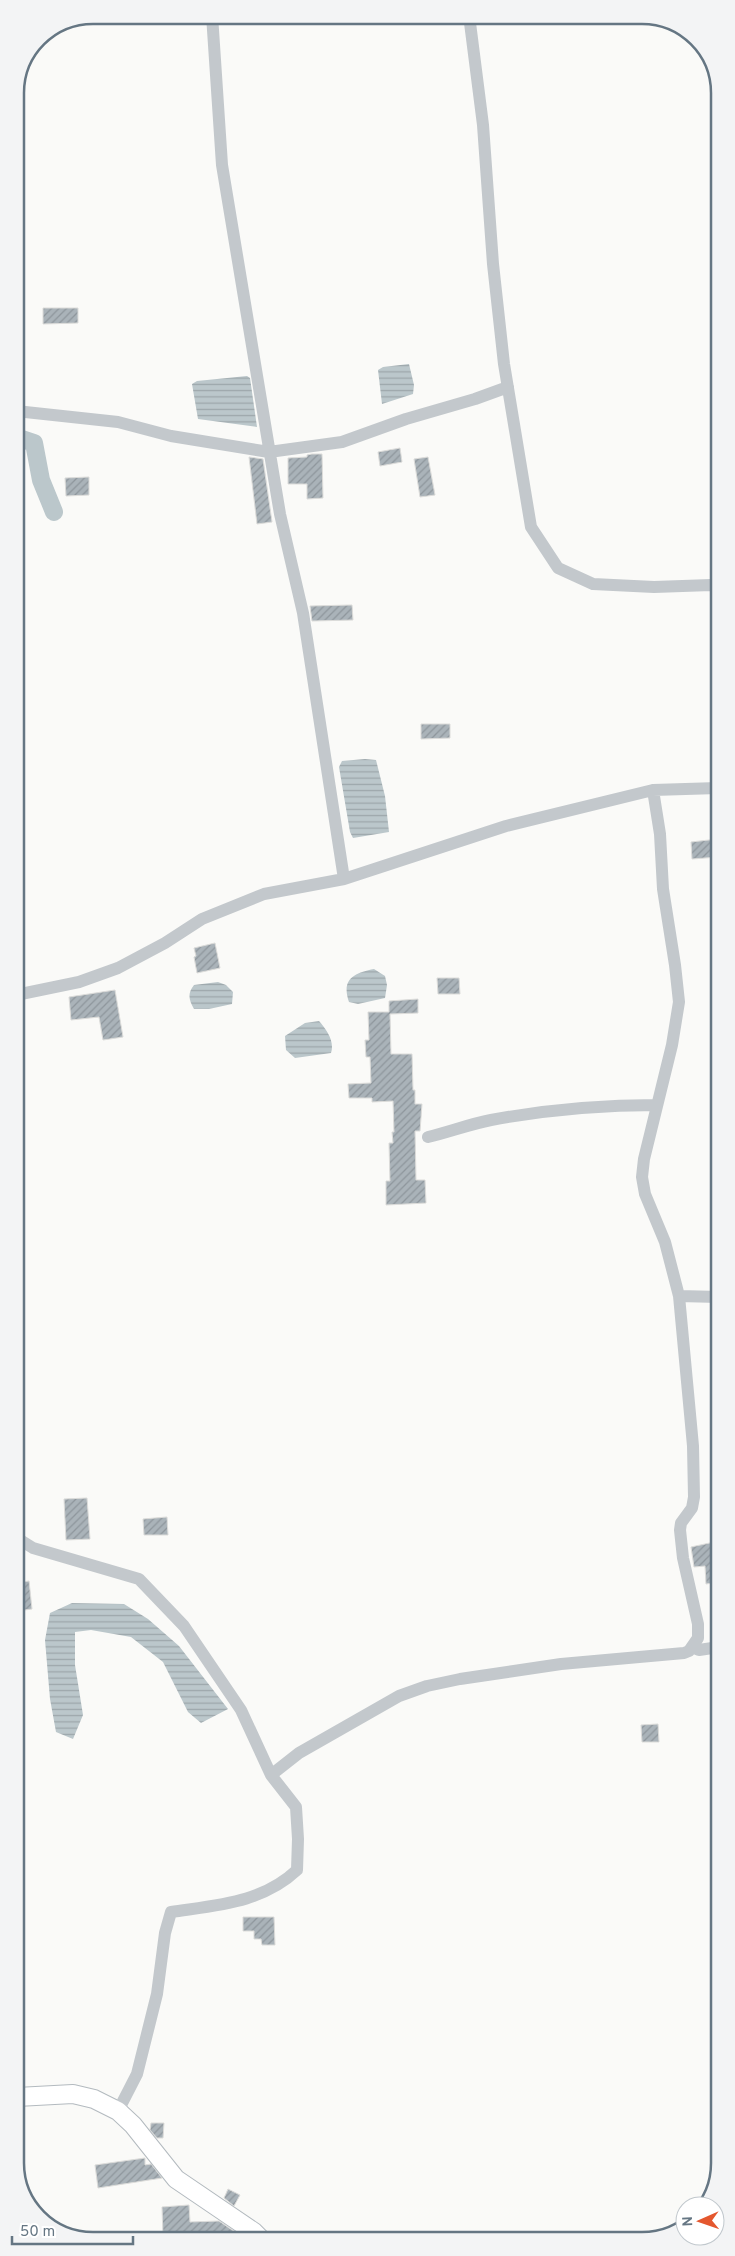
<svg xmlns="http://www.w3.org/2000/svg" width="735" height="2256" font-family="Overpass,sans-serif">
  <defs>
    <pattern id="water-rules" width="6" height="5" patternUnits="userSpaceOnUse" patternTransform="scale(1.25)"><rect width="6" height="5" fill="#bbc7cb"/><path d="M0 2.5h6" fill="none" stroke="#9ca6aa"/></pattern>
    <pattern id="building-hatch" width="6" height="6" patternUnits="userSpaceOnUse" patternTransform="scale(1.25)"><rect width="6" height="6" fill="#aab3b9"/><path d="M-1 1l2-2M0 6l6-6M5 7l2-2" fill="none" stroke="#8e969c"/></pattern>
  </defs>
  <rect width="100%" height="100%" fill="#fafaf8"/>
  <!-- water -->
  <path fill="url(#water-rules)" d="M409,364L414,385L413,394L382,404L378,370L383,367Z
    M247,376L250,378L257,427L198,419L192,384L197,381Z
    M365,759L376,760L385,796L389,832L353,838L350,832L339,767L342,761Z
    M374,969L385,976L387,985L385,998L358,1004L349,1002C341,979 354,973 374,969Z
    M218,982L226,985L233,992L232,1004L209,1009H194C189,1000 187,994 194,985Z
    M319,1021C326,1029 335,1041 331,1053L295,1058L286,1050L285,1036L305,1023Z
    M72,1603L124,1604L148,1619L179,1646L228,1709L201,1723L188,1712L163,1662L131,1637L91,1630L75,1632V1665L83,1715L73,1739L56,1732L50,1699L45,1640L50,1613Z"/>
  <g fill="none" stroke-linecap="round" stroke-linejoin="round">
    <!-- canal -->
    <path stroke="#bbc7cb" stroke-width="18" d="M16,437L34,443L41,480L54,512"/>
  </g>
  <!-- building -->
  <path fill="url(#building-hatch)" stroke="#dcdcda" d="M43,308H78V323L43,324Z
    M400,448L402,462L380,466L378,452Z
    M312,454H322L323,498L307,499V484H288V458L307,457V455Z
    M249,457L263,459L272,522L257,524Z
    M428,457L435,495L420,497L414,459Z
    M89,477V495L66,496L65,478Z
    M352,605L353,620L312,621L310,606Z
    M421,724H450V738L421,739Z
    M718,839V857L692,859L691,842Z
    M215,943L220,968L197,973L194,957L196,956L194,948Z
    M437,978H459L460,994H438Z
    M115,990L123,1037L103,1040L99,1017L71,1020L69,997Z
    M418,999V1013L390,1014L391,1054H412L413,1090H415V1104H422L420,1131H415L416,1180H425L426,1203L386,1205V1181H390L389,1143H393L392,1132H394L393,1101L372,1102V1098H349L348,1084L371,1083L370,1057H366L365,1040H369L368,1012H389V1001Z
    M87,1498L90,1539L66,1540L64,1499Z
    M167,1517L168,1535H144L143,1519Z
    M719,1541V1582L706,1584L705,1566L694,1567L691,1547Z
    M29,1581L32,1609L17,1611V1583Z
    M658,1724L659,1742H642L641,1725Z
    M243,1917H274L275,1945H262L261,1939H254V1931H243Z
    M151,2123H164L163,2138H157L150,2130Z
    M145,2158V2165L151,2164L162,2178L98,2188L95,2165Z
    M228,2189L240,2195L234,2206L224,2198Z
    M189,2205L190,2222L219,2221L235,2232L220,2233L221,2240H202V2234L163,2236L162,2207Z"/>
  <g fill="none" stroke-linecap="round" stroke-linejoin="round">
    <defs>
      <path id="secondary" d="M17,2097L73,2094L94,2099L118,2111L133,2125L176,2179L254,2232L262,2240"/>
    </defs>
    <!-- secondary casing -->
    <use href="#secondary" stroke="#b3babf" stroke-width="20"/>
    <!-- street -->
    <path stroke="#c3c8cc" stroke-width="12" d="M212,15L222,165L280,514L303,613L344,879
      M469,15L483,125L493,264L504,364L531,527L558,568L593,584L654,587L711,585L718,587
      M16,411L118,422L171,436L269,452L342,442L406,419L475,399L508,387
      M16,995L79,982L118,968L165,943L202,919L264,894L344,879L506,826L653,790L718,788
      M428,1137C449,1132 470,1124 491,1120C545,1110 602,1105 657,1105
      M679,1296L719,1297
      M17,1538L33,1548L139,1579L184,1626L241,1710L271,1775
      M692,1647L699,1650L719,1647
      M118,2111L137,2074L157,1994L165,1933L171,1912C217,1905 262,1903 297,1870L298,1839L296,1807L271,1775L299,1753L399,1696L427,1686L460,1679L561,1664L684,1653L689,1651L698,1638V1624L683,1558L680,1530L681,1523L692,1508L694,1497L693,1446L679,1296L665,1242L645,1194L642,1177L644,1159L672,1045L679,1002L675,965L663,889L660,834L653,790"/>
    <!-- secondary -->
    <use href="#secondary" stroke="#fff" stroke-width="18"/>
  </g>
  <!-- crop -->
  <path d="M0 0H735V2256H0ZM93 24H642A69 69 0 0 1 711 93V2163A69 69 0 0 1 642 2232H93A69 69 0 0 1 24 2163V93A69 69 0 0 1 93 24Z" fill="#f3f4f5" fill-rule="evenodd"/>
  <path fill="none" stroke="#657683" stroke-width="2.5" d="M93 24H642A69 69 0 0 1 711 93V2163A69 69 0 0 1 642 2232H93A69 69 0 0 1 24 2163V93A69 69 0 0 1 93 24Z"/>
  <!-- north arrow -->
  <g transform="translate(700 2221) rotate(268)"><circle r="24" fill="#ffffff" stroke="#c1c8cd"/>
  <path d="M0-4L9 19L0 12L-9 19Z" fill="#e4572e"/>
  <text y="-8" font-size="14" font-weight="bold" text-anchor="middle" fill="#657683">N</text>
  </g>
  <!-- scale -->
  <path d="M12 2236v8h121v-8" fill="none" stroke="#657683" stroke-width="2.5"/>
  <text x="20" y="2236" font-size="15" fill="#657683" stroke="#ffffff" stroke-width="4" paint-order="stroke">50 m</text>
</svg>
